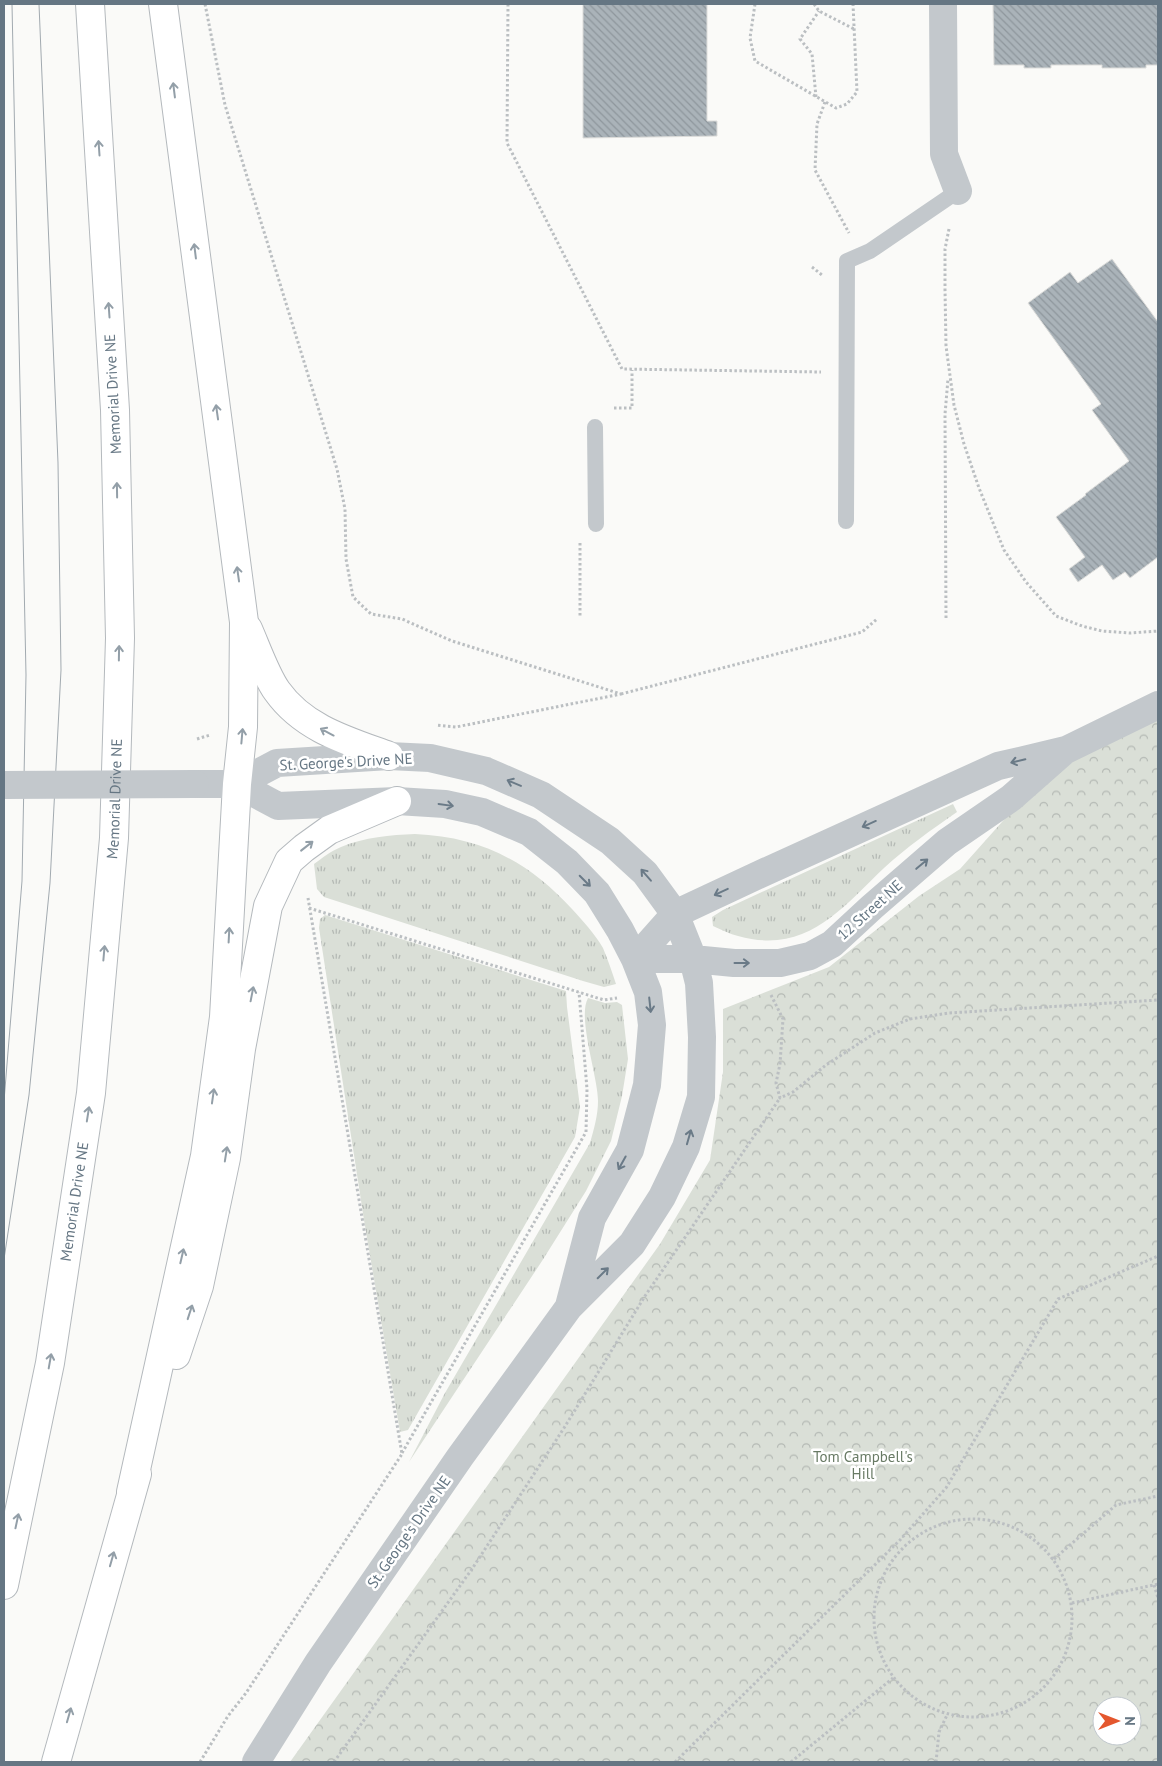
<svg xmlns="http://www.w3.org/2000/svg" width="1162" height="1766" font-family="'PT Sans',sans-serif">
  <defs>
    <pattern id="grass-tufts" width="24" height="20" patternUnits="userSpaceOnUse" patternTransform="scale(1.25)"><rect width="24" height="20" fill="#dadfd7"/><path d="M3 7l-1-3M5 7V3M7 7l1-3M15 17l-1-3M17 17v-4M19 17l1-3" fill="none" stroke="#b4b9b4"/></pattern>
    <pattern id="park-crowns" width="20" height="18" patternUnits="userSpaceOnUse" patternTransform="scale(1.25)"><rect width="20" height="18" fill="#dadfd7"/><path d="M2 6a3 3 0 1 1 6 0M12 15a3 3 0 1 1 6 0" fill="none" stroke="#b4b9b4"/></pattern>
    <pattern id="building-back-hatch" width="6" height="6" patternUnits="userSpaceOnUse" patternTransform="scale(1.25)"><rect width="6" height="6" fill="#aab3b9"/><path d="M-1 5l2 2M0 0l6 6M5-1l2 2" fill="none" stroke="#8e969c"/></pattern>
  </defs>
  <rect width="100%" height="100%" fill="#fafaf8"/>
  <!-- grass -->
  <path fill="url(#grass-tufts)" d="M953,804L957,812C931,830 907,847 884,868C840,910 806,955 738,936C730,934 722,930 713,926L712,917L723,910Z
    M415,834C481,837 528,861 572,909C583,921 595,934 603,948C608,960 612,972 616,984L604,987L583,981L324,897L317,889L314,864C322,858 331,851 341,847C365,837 390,835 415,834Z
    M325,915L566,991L567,1007L580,1107L575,1137L408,1430L400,1432L364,1220L319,928L320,919Z
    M588,998L605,1003L617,1002L622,1005L628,1059L622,1096L611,1141L586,1191L542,1261L409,1462L445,1393L590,1143C594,1129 598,1115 598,1101C598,1076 577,1018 588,998Z"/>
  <!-- park -->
  <path fill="url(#park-crowns)" fill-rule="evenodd" d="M1158,705V1762H290L660,1244L710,1160L723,1072V1009L829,967L919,896L960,869L1066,750ZM1102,1706H1132V1736H1102Z"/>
  <!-- building -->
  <path fill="url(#building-back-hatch)" stroke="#dcdcda" d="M583,4H707V121H717V136L583,138Z
    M993,4H1158V65H1146V68H1102V65H1051V68H1024V65H994Z
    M1112,259L1158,322V557L1130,578L1125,572L1113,580L1102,565L1078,582L1069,569L1085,557L1056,517L1086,495L1085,494L1129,461L1092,410L1101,404L1028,303L1070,272L1078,283Z"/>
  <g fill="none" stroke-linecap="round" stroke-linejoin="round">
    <defs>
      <g id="trunk">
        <path d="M248,629C256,647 266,676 277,691C304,729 348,741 389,756"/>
        <path d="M176,1355L199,1286L226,1158L241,1049L268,906L289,861L304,848L329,830L397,801"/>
        <path d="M131,1492L205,1156L224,1017L237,784L243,727L244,622L163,4"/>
        <path id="s1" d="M4,1585L50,1363L91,1093L114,838L120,638L115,410L90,4"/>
        <path d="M56,1762L137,1474"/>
      </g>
    </defs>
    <!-- trunk casing -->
    <use href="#trunk" stroke="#b4b9bd" stroke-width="30"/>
    <!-- path -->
    <path stroke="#bbbfc2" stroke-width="3" stroke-dasharray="2.5 2.5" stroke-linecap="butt" d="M205,4L225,105L337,469L345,509L346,559L353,597L371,614L402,619L452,641L621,694L456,727L436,725
      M508,4L507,143L622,369L821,372
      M755,4L750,38L755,61L836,108L847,104L857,92L853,4
      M814,4L819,11L854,29
      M816,97L812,54L800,39L819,11
      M825,102L817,124L815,170L849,233
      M949,229L945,249V289L946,346L954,405L964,444L979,488L1004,550L1026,582L1056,616L1082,626L1102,631L1130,633L1158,631
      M812,267L822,275
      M614,408H632V370
      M580,543V617
      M946,618L945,414L948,379
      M621,694L862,632L877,619
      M197,739L210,735
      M309,908L604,1000L617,998
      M771,995L783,1019L780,1064L776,1083L780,1098L793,1092L826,1065L875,1033L910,1019L949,1013L1158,1000
      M402,1453L586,1132L587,1089L579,992
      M874 1618a99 99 0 1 1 198 0a99 99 0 1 1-198 0Z
      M1054,1559L1116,1505L1158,1496
      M1154,1585L1158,1598
      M1072,1603L1158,1584
      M200,1762L228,1716L246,1693L402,1454L308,898
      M334,1762L472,1569L564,1428L645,1296L780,1098
      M675,1762L900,1540L946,1488L1058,1299L1158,1256
      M791,1762L893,1678
      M936,1762L939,1732L947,1715"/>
    <!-- service -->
    <path stroke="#c3c8cc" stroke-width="16" d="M595,427L596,524
      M846,521L847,261L870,251L958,191"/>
    <!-- minor -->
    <path stroke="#c3c8cc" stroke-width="28" d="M943,4L944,154L958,191"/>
    <!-- tertiary -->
    <path stroke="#c3c8cc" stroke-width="28" d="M195,784H237L278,806L397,801L445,804L482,812L529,832L567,862L597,893L620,930L635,959L648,992L652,1025L647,1085L630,1150L592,1218L569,1306
      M237,784L277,763L389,756L430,758L486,771L541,795L610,841L645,873L675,914L693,959L699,983L702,1037L701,1097L686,1147L662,1197L632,1244L569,1307L460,1457L318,1663L256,1762
      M635,959L675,914L767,871L998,766L1066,750L1158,705
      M635,959H693L734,963H780L810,956L832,944L872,907L947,842L1011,798L1062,753"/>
    <!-- trunk -->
    <use href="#trunk" stroke="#fff" stroke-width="28"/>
    <!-- tram -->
    <path stroke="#a2aab0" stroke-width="1" d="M4,1101L22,881L26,675L12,4
      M4,1259L29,1095L50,883L61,670L58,463L39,4"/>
    <!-- tertiary-bridge -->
    <path stroke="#c3c8cc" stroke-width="28" d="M4,785L195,784"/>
  </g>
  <!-- one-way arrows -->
  <defs><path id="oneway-shaft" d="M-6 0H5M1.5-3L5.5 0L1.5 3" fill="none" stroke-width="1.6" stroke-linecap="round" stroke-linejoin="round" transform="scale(1.25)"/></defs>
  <g stroke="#939fa8">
    <use href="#oneway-shaft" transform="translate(174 90) rotate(-97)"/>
    <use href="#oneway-shaft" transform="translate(99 148) rotate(-94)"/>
    <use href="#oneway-shaft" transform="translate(195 251) rotate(-97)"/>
    <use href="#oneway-shaft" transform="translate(109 310) rotate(-94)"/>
    <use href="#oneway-shaft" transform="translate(217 412) rotate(-98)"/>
    <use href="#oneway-shaft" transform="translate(117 490) rotate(-91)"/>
    <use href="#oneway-shaft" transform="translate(238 574) rotate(-98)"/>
    <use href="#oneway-shaft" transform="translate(119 653) rotate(-89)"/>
    <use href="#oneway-shaft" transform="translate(327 732) rotate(-152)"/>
    <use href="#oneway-shaft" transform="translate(242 736) rotate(-85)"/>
    <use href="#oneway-shaft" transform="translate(307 846) rotate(-38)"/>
    <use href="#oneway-shaft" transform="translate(229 935) rotate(-87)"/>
    <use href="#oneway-shaft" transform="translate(104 953) rotate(-85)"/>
    <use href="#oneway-shaft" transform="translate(252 994) rotate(-79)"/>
    <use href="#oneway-shaft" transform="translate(213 1096) rotate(-82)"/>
    <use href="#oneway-shaft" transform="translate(88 1114) rotate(-81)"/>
    <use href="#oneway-shaft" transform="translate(226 1154) rotate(-81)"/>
    <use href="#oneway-shaft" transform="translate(182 1256) rotate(-77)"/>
    <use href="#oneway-shaft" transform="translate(190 1312) rotate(-72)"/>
    <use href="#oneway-shaft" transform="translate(50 1361) rotate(-80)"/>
    <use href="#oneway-shaft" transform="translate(17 1521) rotate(-78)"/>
    <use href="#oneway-shaft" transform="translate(112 1559) rotate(-74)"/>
    <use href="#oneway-shaft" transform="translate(69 1715) rotate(-74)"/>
  </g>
  <g stroke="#6a7a87">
    <use href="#oneway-shaft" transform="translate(1018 761) rotate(167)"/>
    <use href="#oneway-shaft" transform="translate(514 783) rotate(-157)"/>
    <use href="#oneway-shaft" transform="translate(446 805) rotate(8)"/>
    <use href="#oneway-shaft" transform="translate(869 824) rotate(156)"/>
    <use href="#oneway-shaft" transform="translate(922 864) rotate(-40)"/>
    <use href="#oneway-shaft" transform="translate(646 875) rotate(-131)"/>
    <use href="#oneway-shaft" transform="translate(585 881) rotate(45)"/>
    <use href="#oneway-shaft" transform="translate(721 892) rotate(155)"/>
    <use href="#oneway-shaft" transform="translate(742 963)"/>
    <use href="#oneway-shaft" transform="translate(650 1005) rotate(84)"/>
    <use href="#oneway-shaft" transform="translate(689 1137) rotate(-74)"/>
    <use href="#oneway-shaft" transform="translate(622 1163) rotate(119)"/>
    <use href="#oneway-shaft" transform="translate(603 1273) rotate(-45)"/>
  </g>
  <g text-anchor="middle" stroke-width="5" stroke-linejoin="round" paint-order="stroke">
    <!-- street labels -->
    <g font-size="15" fill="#657683" stroke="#fff">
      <text transform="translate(113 394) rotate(-93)" y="5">Memorial Drive NE</text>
      <text transform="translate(346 762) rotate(-3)" y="5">St. George's Drive NE</text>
      <text dy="5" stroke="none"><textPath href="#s1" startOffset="795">Memorial Drive NE</textPath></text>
      <text transform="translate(870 910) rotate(-42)" y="5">12 Street NE</text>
      <text dy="5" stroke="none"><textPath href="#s1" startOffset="390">Memorial Drive NE</textPath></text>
      <text transform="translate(409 1532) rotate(-55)" y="5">St. George's Drive NE</text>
    </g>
    <!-- park labels -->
    <g font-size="15" fill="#687a64" stroke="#fff">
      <text x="863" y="1462">Tom Campbell's<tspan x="863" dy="17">Hill</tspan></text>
    </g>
  </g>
  <!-- border -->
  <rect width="1162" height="1766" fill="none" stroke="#657683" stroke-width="10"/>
  <!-- north arrow -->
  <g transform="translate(1117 1721) rotate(90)"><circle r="24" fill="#ffffff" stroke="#c1c8cd"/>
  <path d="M0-4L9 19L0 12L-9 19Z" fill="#e4572e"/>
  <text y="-8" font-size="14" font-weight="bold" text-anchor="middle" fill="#657683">N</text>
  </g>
</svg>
